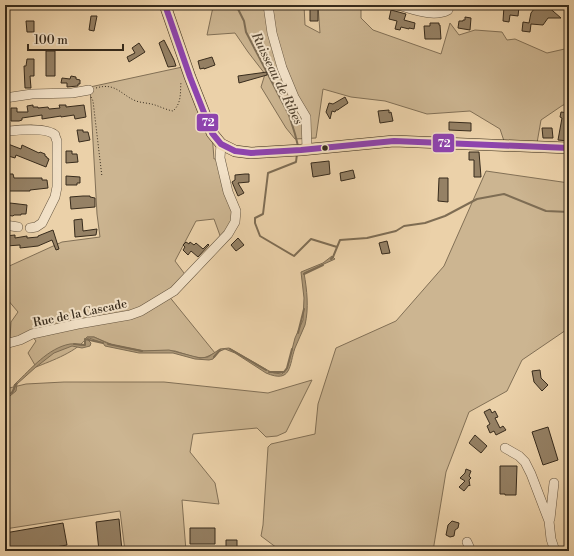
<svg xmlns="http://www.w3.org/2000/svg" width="574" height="556" font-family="'Libre Bodoni',serif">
  <rect width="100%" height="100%" fill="#ebd1a9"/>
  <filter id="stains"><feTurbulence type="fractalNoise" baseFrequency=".005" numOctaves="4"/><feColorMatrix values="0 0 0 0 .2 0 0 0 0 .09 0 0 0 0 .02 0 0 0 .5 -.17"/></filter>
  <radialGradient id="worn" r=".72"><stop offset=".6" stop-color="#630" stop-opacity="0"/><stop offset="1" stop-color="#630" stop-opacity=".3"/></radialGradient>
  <!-- green -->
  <path fill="#ccb591" stroke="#827056" d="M217,5H304L305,25L320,33L318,5H361V18L373,30L441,54L450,23L459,35L475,30L502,32L507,40L515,39L547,53L569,48V105H563L541,120L537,143L504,141L500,129L470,111L427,114L385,101L351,97L323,89L316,138L295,139L286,128L261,87L265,74L248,52L235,33L207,35L213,7Z
    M187,66L212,133L214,159L220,158L236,211L222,241L214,219L196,221L175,261L187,277L168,295L215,353L204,358L194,357L175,351H144L113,345L94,337H87C79,351 51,361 36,367L28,353L36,341L31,335L10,338L11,322L18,312L7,299L5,300V268L62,242L100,237L97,214L90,87Z
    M486,171L569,183V328L522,360L507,391L469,412L446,472L433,551H281L261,536L263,525L268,447L271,444L315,434L318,404L336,348L396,321L444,266Z
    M312,380L286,432L277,436L266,437L257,428L193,434L190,452L215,483L219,504L182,500L186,551H125L120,511L5,529V389L26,384L64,382H164L268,393Z"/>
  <!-- water -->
  <path fill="#ae9979" stroke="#7e6d54" d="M332,256L335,259L304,273C307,290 309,308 305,325C302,333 298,340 295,348C289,365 292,384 266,373L235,353L225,349L218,352L213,359L209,360L195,359L173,353H139L105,346L103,343L89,338L87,339L91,343L90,346L82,348L72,346L54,353L36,367L17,384L16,391L5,400V398L14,390V385L16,383C31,369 48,348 70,344C75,343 80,346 85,345V339L87,337H94L109,344L140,351L169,350L200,358L208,357L220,349L229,348L269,371L274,373L282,374L287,369L295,338L303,320L304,298L301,272L323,263Z"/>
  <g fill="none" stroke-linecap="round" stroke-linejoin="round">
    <!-- stream -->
    <path stroke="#7e6d54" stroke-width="2" d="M236,5L244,21L246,32L289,115L295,134L298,146
      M297,154L296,162L268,173L263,214L255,218V223L260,236L294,256L311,239L337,247
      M331,259L333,257L340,240L367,238L396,231L404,226L425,223L445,216L477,199L504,194L546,211L569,212
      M304,274L323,265
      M298,333L304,309
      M74,344L85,345V339L103,343
      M108,344L142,351
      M230,349L266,370
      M214,357L220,350
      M269,372H284L287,368L292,349
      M12,393L16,384"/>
  </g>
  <!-- building -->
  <path fill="#958165" stroke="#372b1c" d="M310,5H318V21H310Z
    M537,5H546L561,18H548L543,25L531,24L530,32L522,31L523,22L529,23L531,13Z
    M504,6L519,7L518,16L510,15L509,22L503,21Z
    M391,10L406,14L404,20L415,23L414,29L409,28V29L401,27L400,30L395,29L397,21L389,19Z
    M91,16H97L94,31L89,30Z
    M465,17L471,18L470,30L458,28L459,21H463V20H465Z
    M26,21H34V32H27Z
    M430,23H439V25H440L441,39H425L424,26H430Z
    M164,40L174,60L176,66L168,67L159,43Z
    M139,43L145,52L129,62L127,57L135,53L132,48Z
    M46,51H55V76H46Z
    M212,57L215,65L204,69V68L200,69L198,61Z
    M27,59H34V76H30L31,88H25L24,66H26Z
    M267,72V75L239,83L238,76Z
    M71,76L76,77V79L80,80V84H78V86L67,87V83H61L62,78L70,79Z
    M345,97L348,103L339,109L338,110H336L335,112L332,111L330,119L326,112L329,103L333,104Z
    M33,105V107H38V108L48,107L49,109L60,108L59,105H66V107L84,105L86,117L75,119L74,115L61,117V116L42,119V115L22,118V120L19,121H11V108H17V112H28L27,106Z
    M389,110V113L391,112L393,121L380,123L378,111Z
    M561,112L569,113V141L558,140L562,118L560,117Z
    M449,122L471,123V131L449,130Z
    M542,128H552L553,138H543Z
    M77,130H83V132H88L90,140L79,142Z
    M8,144L21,149L22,145L39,153L40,152L45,154V156L47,157V158L49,159L46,167L16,155L15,158L5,155V151Z
    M66,151H72V154H77L78,162L66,163Z
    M469,152H479L481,177H474V160H469Z
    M329,161L330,174L313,177L311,163Z
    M353,170L355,178L341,181L340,173Z
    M5,174H13L14,178H42V180H47L48,188L30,190V191H6Z
    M245,174H249V182L238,183L244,193L238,196L232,182L235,180V175Z
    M66,176L80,177V183H77V185H66Z
    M439,178H448V202L438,201Z
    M83,196H90V197L95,198V207L71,209L70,197Z
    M10,203L27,205L26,214H21V215H14L13,216L5,215V204H10Z
    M82,219L83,231L97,229L96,235L75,237L74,220Z
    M53,230L59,249L56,250L52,240L38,246L20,248V245L6,246L5,244V236L15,235V238L27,236V238L38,237V236Z
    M238,238L244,245L236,251L231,245Z
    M387,241L390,253L382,254L379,243Z
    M186,242L189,244L190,242L194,245L196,243L203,249L208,244L209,245L198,257L191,251L188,255L183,250L185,247L183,245Z
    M540,370L541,378L548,385L542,391L534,382L532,371Z
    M490,409L492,413L495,411L498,417L495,418L500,428L503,426L506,430L496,435L494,431L490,433L487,426L490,424L484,412Z
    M548,427L558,460L543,465L532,432Z
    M475,435L487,446L481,453L469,443Z
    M500,466H517L516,495H505V494H500Z
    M466,469L471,471L469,476L471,478L469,480L470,486L469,485L464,491L459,487L465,481L460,478L465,473Z
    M119,519L122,551H99L96,522Z
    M452,521L459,523L458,528L455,530L454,536L450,537L446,535L448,525Z
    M63,523L67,545L33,551H5V533Z
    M190,528H215V544H190Z
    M226,540H237V551H226Z"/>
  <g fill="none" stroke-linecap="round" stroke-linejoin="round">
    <defs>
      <path id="minor" d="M268,5L272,33L282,68L294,97L306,117L307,150
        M397,5C413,9 433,18 448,10L450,5
        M5,98L32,94L72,93L89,90
        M5,129L9,131C19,130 47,127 55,135C55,136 57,141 57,141V187L55,197L42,223L36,227L30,228
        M5,225L18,227
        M5,344L20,340L32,334L78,324L130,315L141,311L174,291L228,234L235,222L236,211L228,192L220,158L221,144
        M505,448L519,456L525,462L531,474L549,521L551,539L555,551
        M550,519L554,483
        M467,542L471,551"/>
      <path id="major" d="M165,5L190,77L212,133L221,144L235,151L251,153L301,150L394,141L569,148"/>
    </defs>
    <!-- minor casing -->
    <use href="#minor" stroke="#64543f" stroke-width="10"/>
    <!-- major casing -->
    <use href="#major" stroke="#372b1c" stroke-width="12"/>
    <!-- path -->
    <path stroke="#372b1c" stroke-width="1" stroke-dasharray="1 2" stroke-linecap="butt" d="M96,88C116,82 121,95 136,101C142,103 149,103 155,105C161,107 167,110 173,111C182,103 180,92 181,82
      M91,97L93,101L102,177"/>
    <!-- minor -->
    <use href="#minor" stroke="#f2e1c7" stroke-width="9"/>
    <!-- major -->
    <use href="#major" stroke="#ebd1a9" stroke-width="11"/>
    <defs>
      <path id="bus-1" d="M165,5L190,77L212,133L221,144L235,151L251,153L301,150L394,141L569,148"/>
    </defs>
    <!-- bus-1 casing -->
    <use href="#bus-1" stroke="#f2e1c7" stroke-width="9"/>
    <!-- bus-1 -->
    <use href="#bus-1" stroke="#8e44ad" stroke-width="6"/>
  </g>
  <!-- markers -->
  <circle fill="#372b1c" stroke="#f2e1c7" stroke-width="1.5" cx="325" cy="148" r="3.5"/>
  <g text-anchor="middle" stroke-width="4" stroke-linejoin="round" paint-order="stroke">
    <!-- street labels -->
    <g font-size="12" fill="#372b1c" stroke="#f2e1c7">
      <text transform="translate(80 313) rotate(-12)" y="4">Rue de la Cascade</text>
    </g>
    <!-- water labels -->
    <g font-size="13" font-style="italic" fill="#554633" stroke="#f2e1c7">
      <text transform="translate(278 78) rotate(64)" y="5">Ruisseau de Ribes</text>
    </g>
  </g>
  <g stroke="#f2e1c7" stroke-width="1.5">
    <rect x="196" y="113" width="23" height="19" rx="4" fill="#8e44ad"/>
    <rect x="432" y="133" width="23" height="20" rx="4" fill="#8e44ad"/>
  </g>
  <g font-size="11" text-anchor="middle" font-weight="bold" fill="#fff">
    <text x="208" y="126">72</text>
    <text x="444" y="147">72</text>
  </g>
  <!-- margin -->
  <rect width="574" height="556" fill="none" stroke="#ebd1a9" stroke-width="20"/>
  <rect x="6" y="6" width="562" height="544" fill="none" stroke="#372b1c" stroke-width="2"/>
  <rect x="10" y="10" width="554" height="536" fill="none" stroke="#372b1c"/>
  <!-- scale -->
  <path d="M28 44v6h95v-6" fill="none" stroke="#372b1c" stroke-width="2"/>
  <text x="34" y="44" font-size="12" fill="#372b1c" stroke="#f2e1c7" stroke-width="3" paint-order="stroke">100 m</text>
  <rect width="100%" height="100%" filter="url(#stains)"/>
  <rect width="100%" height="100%" fill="url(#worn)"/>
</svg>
